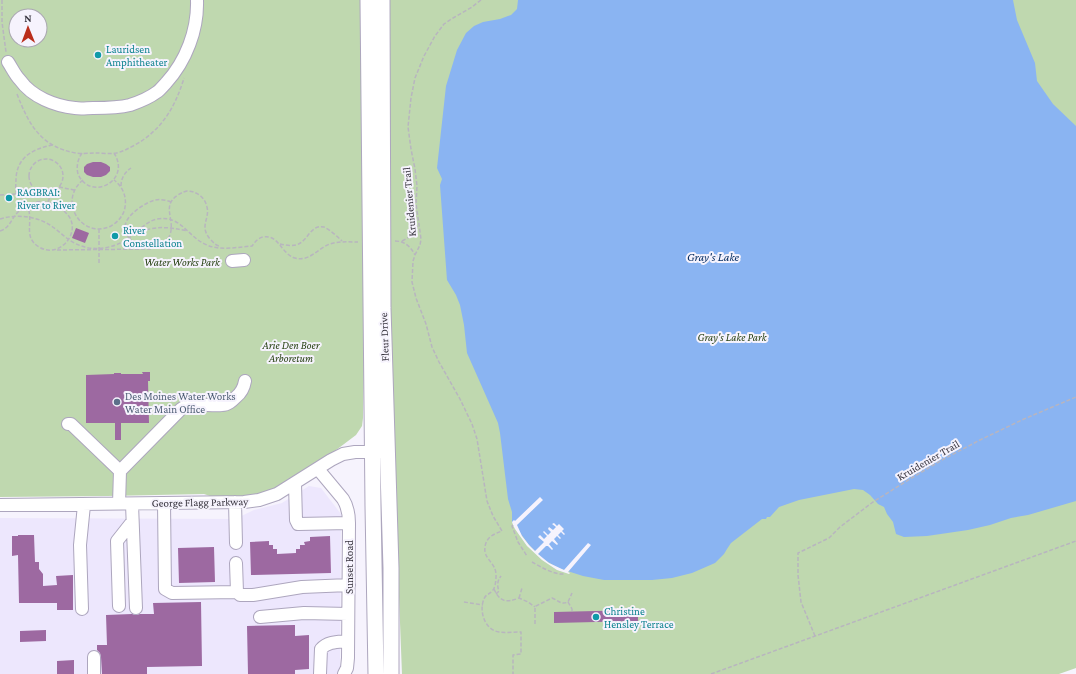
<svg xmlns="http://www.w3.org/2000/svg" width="1076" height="674" font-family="'Crimson Pro',serif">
  <rect width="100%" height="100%" fill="#f6f3fd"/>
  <!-- industrial -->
  <path fill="#ede7fd" d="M309,486L321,488L341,514L340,664L349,674H0V518L235,519L254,510L282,503Z"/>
  <!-- green -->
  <path fill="#bfd8af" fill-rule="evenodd" d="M0,0H362L366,341L364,360L363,418L362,426L356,435L295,481L253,497H213L204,494L107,496L0,497ZM16,16H40V40H16Z
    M388,0H1076V668L1059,674H402L394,467L389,220Z"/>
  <!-- water -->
  <path fill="#8ab4f2" d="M518,0H1013L1017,20L1035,63L1037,81L1053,104L1076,126V501L1028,515L1011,518L990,525L968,530L927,536L904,537L896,534L893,522L887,514L884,507L878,504L870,495L863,490L854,489L799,500L779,507L770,517H767L766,519H762L731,543L727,549L724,554L715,563L692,573L672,578L652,580H604L583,576L558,568L543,559L529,545L512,522V512L508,499L500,433L498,423L467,353L464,325L460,305L456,295L447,280L440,185L442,179L437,168L446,86L457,50L466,33L474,26L483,22L500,19L511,15L517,9Z"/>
  <!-- pier -->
  <path fill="#f6f3fd" d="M540,497L543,500L517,525L522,536L529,545L535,551L544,542L538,537L540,535L544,539L547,536L543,532L544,531L548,535L551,532L548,529L549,527L553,530L556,527L552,524L554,523L557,526L559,524L564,529L562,531L565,534L564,535L561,532L558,535L561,538L560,539L557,536L554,539L558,544L557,545L552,541L549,544L553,549L552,550L548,546H546L538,554L549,563L564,570L588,543L591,545L568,572L570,573L569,574L557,570L542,560L527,546L515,529L513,525L512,522L514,520L515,521Z"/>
  <!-- building -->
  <path fill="#9d69a1" d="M93,162H101L106,164L110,167V171L106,175L101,177H93L87,175L84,172V167L87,164Z
    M76,228L89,233L85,243L72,238Z
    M142,372H150V381H148L149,423H121V440H115V423H86V375L114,374V373H121V374H143Z
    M18,535H34L35,562H39V569L43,574V586L57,585L56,576L73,575V610H57V603H19L18,555L12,556V536H18Z
    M330,536L331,573L251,575L250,542L269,541V545H273V549H277V554L296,553V549H300V545H305L304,542L310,541V537Z
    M214,547L215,582L179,583L178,548Z
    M201,602L202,666L147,667V674H102L101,657L100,653L97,650V645H107L106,615L132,614L136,615L140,614H154L153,603Z
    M638,610V621L554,623V612Z
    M295,625V636L309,635V669L295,670V674H248L247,626Z
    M46,630V641L20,642V631Z
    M74,660V674H57V661Z"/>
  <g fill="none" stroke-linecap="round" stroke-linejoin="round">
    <defs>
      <path id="minor" d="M8,62C12,68 15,75 20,80C32,97 55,106 75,108C81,109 87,108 93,108C106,108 118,108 130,105C139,102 149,98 157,92C160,90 163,86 166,83C186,61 198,30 197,0
        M232,261L244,260
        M68,424H71L120,471
        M318,469L343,499C348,507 349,514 349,523L348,658L347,668L344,674
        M295,484L296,520L298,524L349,523
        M235,502L236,543
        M164,503L165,589L172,593L237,592L240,595H253L302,587L349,585
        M119,504L120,471L181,409C190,401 212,407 222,405C228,405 232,401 236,397C241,393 244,387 245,381
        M132,504L136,608
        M0,505L244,502L259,500L277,494L331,460L343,454L355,452H381
        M236,563L237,592
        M119,606L117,541L132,522
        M82,609L80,545L84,505
        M260,617L304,613L348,614
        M94,657V674
        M320,674L321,649C328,641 339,642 348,641"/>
      <path id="major" d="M368,0L373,506L376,674
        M382,0L383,308L391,568V674"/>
    </defs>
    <!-- minor casing -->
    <use href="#minor" stroke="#ada6be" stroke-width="14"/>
    <!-- major casing -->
    <use href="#major" stroke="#ada6be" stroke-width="17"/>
    <!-- path -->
    <path stroke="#b8b5bf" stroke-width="1.5" stroke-dasharray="4 2" stroke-linecap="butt" d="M2,0V22L6,52
      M481,0L472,7L453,18L444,24L435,36L424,56L415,78L411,98L408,127L411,149L415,169L417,186L416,204L421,239L420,245L415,255L413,261L412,282L416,298L426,324L432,347L439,362L460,399L472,424L477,439L487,501L493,516L502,531C494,534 486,537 485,547C483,560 497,562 496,577C496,581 495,589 492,591C490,594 487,594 485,597C478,609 484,630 499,632C506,633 514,632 521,632V654L513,655V674
      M17,94C29,125 41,147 76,153C82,154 89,153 95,153C101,153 109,154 116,153C122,152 127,149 133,146C161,131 175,108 184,78
      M82,153C78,159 76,166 78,174C90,202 132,181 114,153
      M29 176a17 17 0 1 1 34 0a17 17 0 1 1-34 0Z
      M83,180C57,201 82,240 111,226C118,222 124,215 125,207C127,196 122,186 114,180
      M121,186C121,178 125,172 131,168
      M59,187L74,190
      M0,195L17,194
      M48,202L50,197L54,192
      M0,219C16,214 36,216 50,225C65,235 69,244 89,248C105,250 122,245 134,234C141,228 148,221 157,219C182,215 187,237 207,245C220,251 238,247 252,246C255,242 258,238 263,237C279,234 281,254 295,258C310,262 318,248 330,244C339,241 348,242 358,242
      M99,229V263
      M0,231C10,228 11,219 18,212C31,197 53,199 66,213C84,230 60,260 39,247C24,238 32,225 29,211C28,207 24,202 21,198C20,197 18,196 17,194C15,190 16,183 16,179C17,156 34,149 52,145
      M135,234C155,225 168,227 188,231
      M395,241C405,241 411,247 415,255
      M402,241L411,236L419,224
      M280,244C285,245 291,246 296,245C308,242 310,224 324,227C329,229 338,237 342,241
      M143,248C139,247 136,245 133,242C116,227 129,214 144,205C147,203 151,201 155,200C160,199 166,200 171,202
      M57,250L151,249C158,245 165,243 169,237C177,221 160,206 178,195C181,193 183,192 187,191C196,191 205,197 207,207C210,219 199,226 210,239C213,242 215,245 219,246
      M513,525L512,526L518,542L527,556
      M532,562C541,567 554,575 564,574
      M494,589C500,602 506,603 519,598L528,602L535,607
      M496,594L499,591C497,586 497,581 501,576
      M519,598L522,588
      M464,602L483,605
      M568,602L572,609V612
      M535,624V607L536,606L552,598C559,601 561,605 568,602L572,593
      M815,636L801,602L798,575V553L829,538L840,527L873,502L910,479L942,460L980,440L1024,419L1076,397
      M711,674L1076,541"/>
    <!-- minor -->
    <use href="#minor" stroke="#fff" stroke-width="12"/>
    <!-- major -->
    <use href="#major" stroke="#fff" stroke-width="15"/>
  </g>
  <!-- markers -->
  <g fill="#0f9aa8" stroke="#f6f3fd" stroke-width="1.5">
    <circle cx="98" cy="55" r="4"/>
    <circle cx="9" cy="198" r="4"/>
    <circle cx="115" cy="236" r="4"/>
    <circle cx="596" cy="617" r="4"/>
  </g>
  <circle fill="#5c6f8a" stroke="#f6f3fd" stroke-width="1.5" cx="117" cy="402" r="4"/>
  <g text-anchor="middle" stroke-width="4" stroke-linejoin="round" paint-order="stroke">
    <!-- culture labels -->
    <g font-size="11" fill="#0d838f" stroke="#f6f3fd" text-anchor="start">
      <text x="106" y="53">Lauridsen<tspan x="106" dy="13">Amphitheater</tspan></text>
      <text x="17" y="196">RAGBRAI:<tspan x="17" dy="13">River to River</tspan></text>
      <text x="123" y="234">River<tspan x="123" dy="13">Constellation</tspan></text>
      <text x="604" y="615">Christine<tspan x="604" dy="13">Hensley Terrace</tspan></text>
    </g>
    <!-- street labels -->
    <g font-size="11" fill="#38353f" stroke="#f6f3fd">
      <text transform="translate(409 202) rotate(-95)" y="4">Kruidenier Trail</text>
      <text transform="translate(384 337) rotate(-92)" y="4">Fleur Drive</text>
      <text transform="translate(928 460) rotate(-30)" y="4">Kruidenier Trail</text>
      <text transform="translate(200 502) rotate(-1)" y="4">George Flagg Parkway</text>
      <text transform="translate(349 567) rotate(-90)" y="4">Sunset Road</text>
    </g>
    <!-- park labels -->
    <g font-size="11" font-style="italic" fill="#274112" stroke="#f6f3fd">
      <text x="182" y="266">Water Works Park</text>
      <text x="732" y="341">Gray's Lake Park</text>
      <text x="291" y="349">Arie Den Boer<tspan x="291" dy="13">Arboretum</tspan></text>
    </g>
    <!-- service labels -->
    <g font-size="11" fill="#4e5e75" stroke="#f6f3fd" text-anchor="start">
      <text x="125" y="400">Des Moines Water Works<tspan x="125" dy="13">Water Main Office</tspan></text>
    </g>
    <!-- water labels -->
    <g font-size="12" font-style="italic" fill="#022a5f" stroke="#f6f3fd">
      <text x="713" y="261">Gray's Lake</text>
    </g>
  </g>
  <!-- north arrow -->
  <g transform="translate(28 28) rotate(359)"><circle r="19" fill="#f6f3fd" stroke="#aaa7b1"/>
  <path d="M0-3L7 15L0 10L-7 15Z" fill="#ba2d1b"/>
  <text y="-6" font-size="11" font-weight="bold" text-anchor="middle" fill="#38353f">N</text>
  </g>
</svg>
